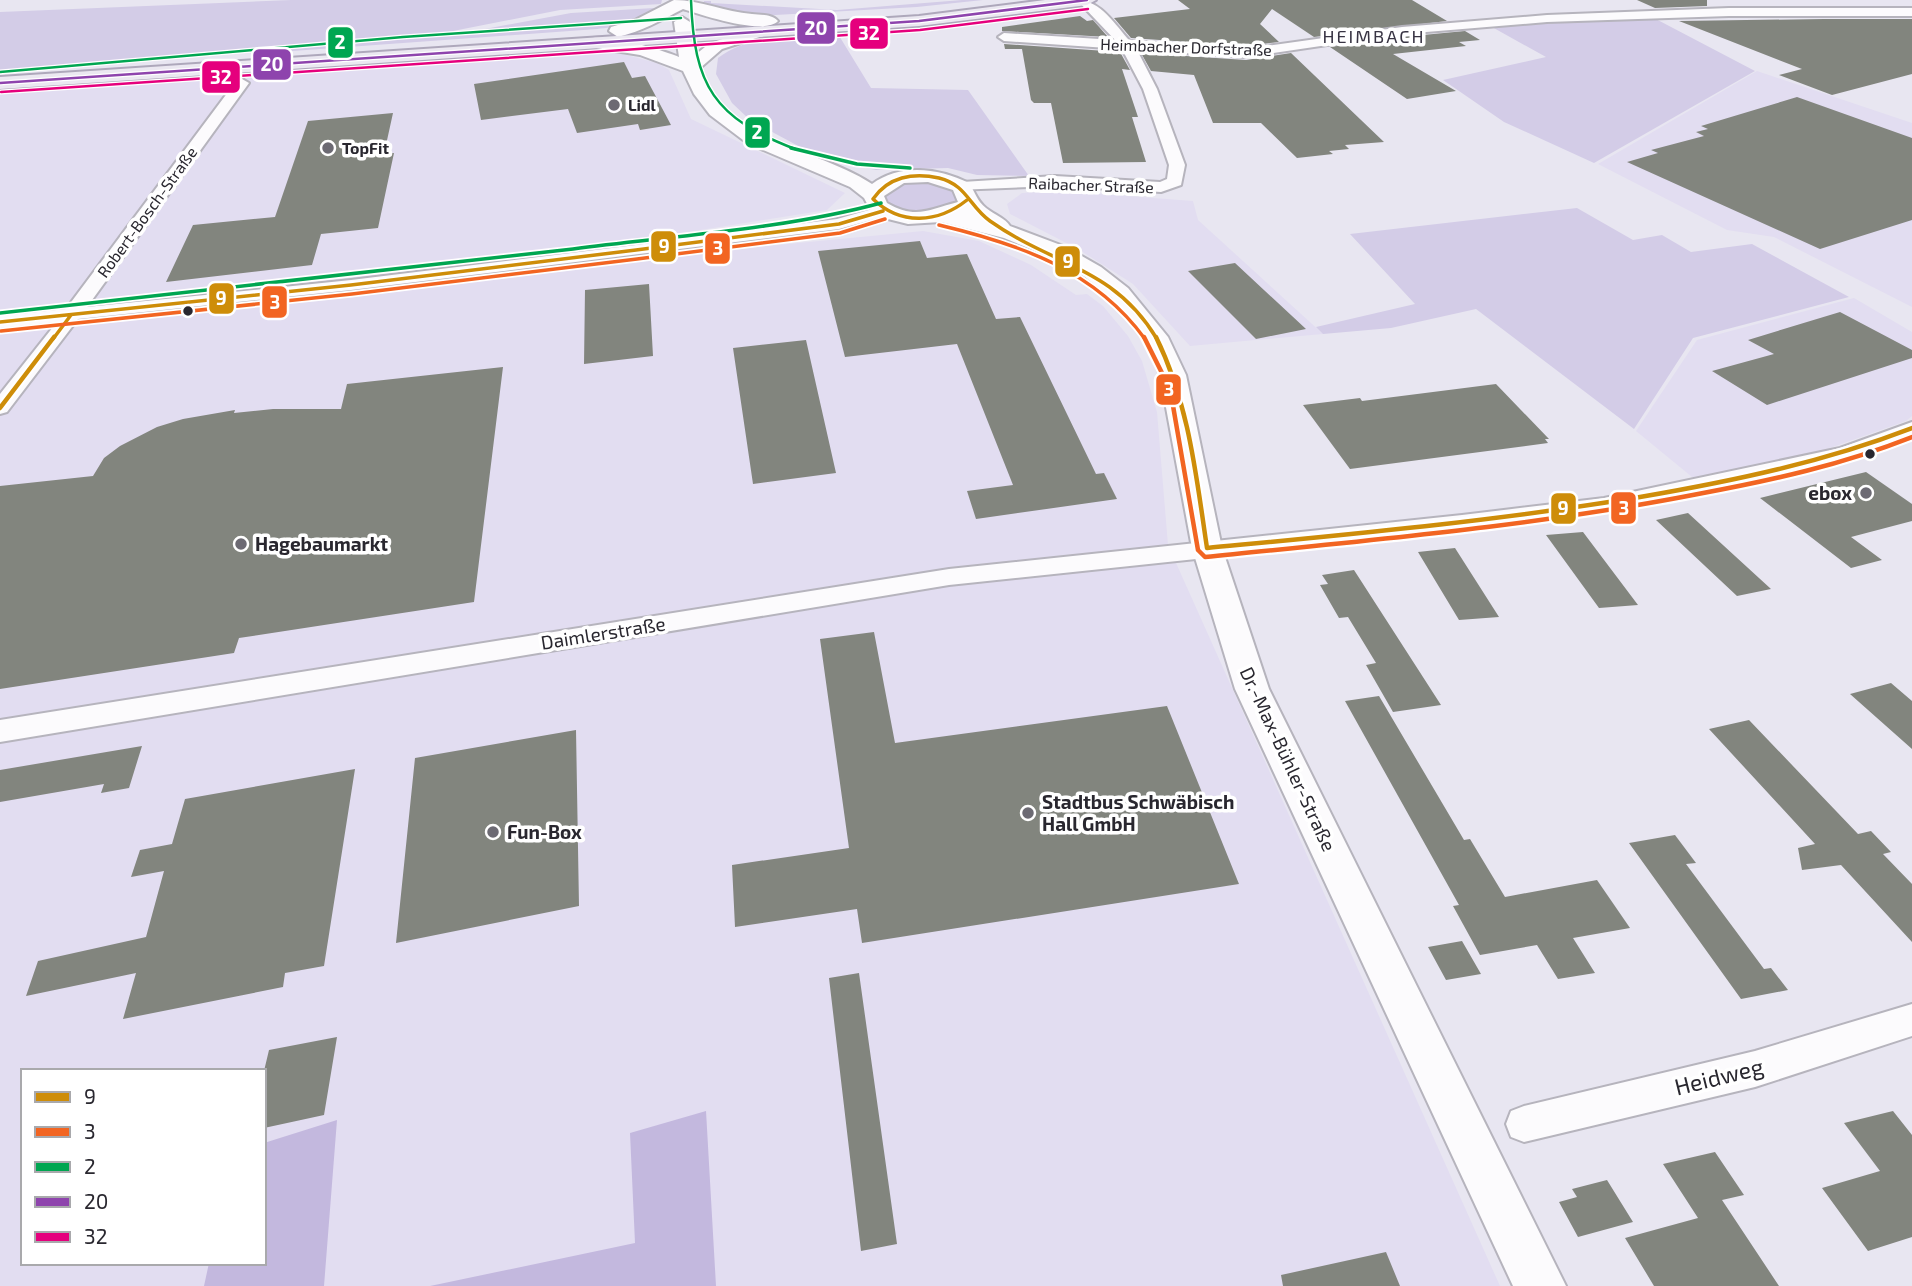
<svg xmlns="http://www.w3.org/2000/svg" width="1912" height="1286" font-family="'Exo 2',sans-serif">
  <rect width="100%" height="100%" fill="#e8e6f1"/>
  <!-- built -->
  <path fill="#e2ddf1" fill-rule="evenodd" d="M583,49L611,51L657,63L669,70L691,119L845,193L827,210L548,254L546,265L701,246L704,252L923,231L979,241L1031,265L1076,295L1087,294L1103,306L1128,336L1142,361L1157,412L1168,545L1500,1286H0V90ZM23,1071H264V1263H23Z
    M1757,71L1912,123V307L1774,237L1727,230L1598,164Z
    M1060,191L1193,201L1198,220L1323,334L1190,346L1133,284L1078,249L1010,214L1007,204L1022,193Z
    M1854,298L1912,332V416L1906,421L1799,459L1697,481L1636,431L1697,340Z"/>
  <!-- green -->
  <path fill="#d3cce7" d="M291,0H662L661,4L560,10L448,32L0,71V12Z
    M962,0H983L917,7L756,16L728,14L703,4L704,1H711V3L837,10Z
    M654,8C647,25 614,27 597,29L265,53L273,50L453,35L571,13Z
    M1652,17L1755,71L1594,163L1504,122L1443,80L1546,57L1492,27Z
    M838,34L871,88L968,90L1029,176L977,175L948,168L876,170L840,163L802,148L750,120L732,103L716,74L718,58C750,33 799,37 838,34Z
    M913,180L946,183L960,197C950,216 894,219 885,197C889,184 902,183 913,180Z
    M1577,208L1633,240L1662,235L1691,252L1752,244L1849,297L1693,338L1634,429L1476,309L1391,328L1323,334L1316,327L1415,304L1350,234Z"/>
  <!-- forest -->
  <path fill="#c3b8de" d="M706,1111L716,1286H430L635,1243L630,1133Z
    M337,1120L324,1286H204L209,1263H264V1143Z"/>
  <!-- building -->
  <path fill="#82857e" d="M1178,0H1412L1447,21L1314,37L1272,9L1260,24L1279,42L1246,46L1131,38L1114,18L1190,9Z
    M1637,0H1707V6L1655,8Z
    M1080,16L1087,21L1093,20L1108,37L1002,31V27Z
    M1824,19H1912V74L1832,95L1779,75L1802,69L1679,21Z
    M1465,31L1480,40L1459,42L1466,46L1393,54L1456,91L1407,99L1330,47L1402,37Z
    M1004,44L1120,52L1130,70L1122,69L1138,117H1132L1146,162L1063,163L1051,103H1034L1031,100L1022,49H1005Z
    M1141,53L1246,60L1291,53L1384,142L1345,145L1349,149L1329,151L1333,154L1297,158L1261,123H1213L1194,75L1151,71Z
    M624,62L632,78L645,76L671,125L640,130L638,124L577,133L568,109L481,120L474,84Z
    M1797,97L1912,138V220L1820,249L1627,162L1658,153L1651,150L1704,136L1696,132L1708,129L1701,126Z
    M393,113L384,154L394,153L378,228L321,234L312,265L166,282L193,225L275,217L308,121Z
    M920,241L927,258L967,254L996,319L1020,317L1096,474L1104,473L1117,499L976,519L967,491L1013,485L957,344L845,357L818,251Z
    M1235,263L1306,329L1256,339L1188,271Z
    M649,284L653,356L584,364L585,290Z
    M1840,312L1912,350V358L1767,405L1712,371L1774,354L1748,340Z
    M806,340L836,473L753,484L733,348Z
    M503,367L474,602L239,638L234,653L0,689V486L93,476L104,458L120,446L157,427L183,419L235,410L234,413L273,409H341L347,384Z
    M1496,384L1549,439H1545L1548,443L1350,469L1303,405L1360,398L1362,401Z
    M1866,472L1912,504V521L1851,537L1882,560L1851,568L1760,498Z
    M1688,513L1771,589L1737,596L1656,520Z
    M1583,532L1638,605L1599,608L1546,535Z
    M1455,548L1499,617L1459,620L1418,552Z
    M1354,570L1441,705L1393,712L1366,665L1376,663L1348,617L1339,618L1320,585L1328,584L1322,575Z
    M874,632L895,743L1167,706L1239,884L862,943L857,909L735,927L732,865L849,848L820,639Z
    M1891,683L1912,701V749L1850,694Z
    M1379,696L1464,840L1470,839L1505,897L1597,880L1630,928L1573,938L1595,973L1558,979L1537,945L1480,955L1453,906L1459,905L1345,701Z
    M1749,720L1858,834L1871,831L1891,852L1883,854L1912,884V942L1841,865L1802,870L1798,848L1815,844L1709,729Z
    M576,730L579,906L396,943L415,758Z
    M142,746L129,788L101,793L104,784L0,802V770Z
    M355,769L324,966L285,973L283,987L123,1019L136,973L26,996L38,961L146,937L164,871L131,877L140,850L172,844L185,799Z
    M1675,835L1696,863L1686,864L1764,969L1771,968L1788,990L1741,999L1629,843Z
    M1462,941L1481,974L1446,980L1428,947Z
    M859,973L897,1244L861,1251L829,978Z
    M337,1037L324,1115L264,1128V1071L269,1050Z
    M1893,1111L1912,1135V1237L1868,1251L1822,1188L1880,1171L1844,1123Z
    M1715,1152L1744,1195L1722,1200L1779,1286H1654L1625,1238L1698,1218L1663,1164Z
    M1607,1180L1633,1222L1578,1237L1559,1202L1577,1197L1572,1189Z
    M1386,1252L1400,1286H1283L1281,1275Z"/>
  <g fill="none" stroke-linecap="round" stroke-linejoin="round">
    <defs>
      <path id="minor" d="M1077,0C1101,0 1115,25 1130,41L1246,49L1402,27L1547,15L1729,8H1912V16H1729L1547,22L1402,34L1246,57L1137,50L1157,89L1185,165L1181,185L1161,192L1055,186L956,190L954,187L962,182L1055,176L1160,182L1167,179L1169,165L1143,89L1122,49L1004,41L998,37L1004,33L1115,40Z
        M242,79L249,83L87,307L351,280L636,245L837,219L883,206L891,211L889,215L839,229L351,290L78,319L7,412L0,414V394L57,322L0,328V316L66,309L237,80Z
        M1912,422V435L1847,460L1736,486L1604,512L1462,531L949,585L0,742V720L949,569L1462,515L1604,498L1840,448Z
        M1912,1004V1036L1755,1087L1524,1142L1511,1137L1506,1124L1511,1111L1524,1106L1755,1051Z"/>
      <path id="tertiary" d="M682,17L690,22L695,55L710,43L763,26L771,31L769,34L722,49L699,69C725,145 815,146 872,184C900,163 939,168 969,183C975,192 977,201 986,208C995,215 1005,218 1010,226L1066,247L1101,267L1128,288L1168,337L1186,375L1222,548L1269,689L1566,1286H1513L1235,689L1192,548L1160,375L1144,339L1112,298L1085,277L1050,257L1004,238L941,222L908,224L880,217L871,211L864,198L850,187L747,143L710,115L694,94L683,71L640,55L590,47L582,42C595,29 662,50 679,57L674,22ZM928,182L953,190L958,202C930,209 916,220 887,203L884,196L904,183Z"/>
      <path id="secondary" d="M674,0C701,0 725,12 752,14C761,15 772,14 778,21C764,36 702,15 683,9C662,20 642,31 618,37L609,31L611,27L635,20Z"/>
      <path id="primary" d="M1045,0H1096L1087,5L919,26L0,89V77L919,16Z"/>
    </defs>
    <!-- minor casing -->
    <use href="#minor" stroke="#b6b4bd" stroke-width="4"/>
    <!-- tertiary casing -->
    <use href="#tertiary" stroke="#b6b4bd" stroke-width="4"/>
    <!-- secondary casing -->
    <use href="#secondary" stroke="#b6b4bd" stroke-width="4"/>
    <!-- primary casing -->
    <use href="#primary" stroke="#aea8bb" stroke-width="4"/>
    <!-- minor -->
    <use href="#minor" fill="#fcfbfd" fill-rule="evenodd"/>
    <!-- tertiary -->
    <use href="#tertiary" fill="#fcfbfd" fill-rule="evenodd"/>
    <!-- secondary -->
    <use href="#secondary" fill="#fcfbfd" fill-rule="evenodd"/>
    <!-- primary -->
    <use href="#primary" fill="#ebe8f1" fill-rule="evenodd"/>
    <defs>
      <path id="bus-1-far1" d="M967,200C938,223 901,226 873,199C888,177 913,172 939,178C967,185 969,206 990,221C1052,265 1114,267 1157,339
        M0,322L351,285L636,250L839,224L883,211
        M53,339L71,315"/>
      <path id="bus-1" d="M1156,337C1189,404 1196,475 1207,548
        M0,408L54,337
        M1207,548C1352,534 1496,521 1640,497C1733,481 1824,462 1912,428"/>
      <path id="bus-2-far1" d="M939,225C1019,244 1095,270 1145,339
        M1,331L352,294L637,259L840,233L885,219"/>
      <path id="bus-2" d="M1144,337L1166,381L1172,400L1198,550L1205,557C1370,540 1535,526 1698,494C1773,480 1841,465 1912,437"/>
      <path id="bus-3-far1" d="M691,0C694,86 714,118 795,149
        M0,72L403,37L681,18"/>
      <path id="bus-3" d="M791,148L857,164L910,168
        M0,313C191,293 382,272 573,249C673,236 785,229 881,203"/>
      <path id="bus-4" d="M0,83L919,21L1087,0"/>
      <path id="bus-5" d="M1,92L920,30L1088,9"/>
    </defs>
    <!-- bus-1-far1 casing -->
    <use href="#bus-1-far1" stroke="#fff" stroke-width="7"/>
    <!-- bus-1 casing -->
    <use href="#bus-1" stroke="#fff" stroke-width="9"/>
    <!-- bus-2-far1 casing -->
    <use href="#bus-2-far1" stroke="#fff" stroke-width="7"/>
    <!-- bus-2 casing -->
    <use href="#bus-2" stroke="#fff" stroke-width="9"/>
    <!-- bus-3-far1 casing -->
    <use href="#bus-3-far1" stroke="#fff" stroke-width="5"/>
    <!-- bus-3 casing -->
    <use href="#bus-3" stroke="#fff" stroke-width="7"/>
    <!-- bus-4 casing -->
    <use href="#bus-4" stroke="#fff" stroke-width="5"/>
    <!-- bus-5 casing -->
    <use href="#bus-5" stroke="#fff" stroke-width="5"/>
    <!-- bus-1-far1 -->
    <use href="#bus-1-far1" stroke="#ce8d09" stroke-width="3.5"/>
    <!-- bus-1 -->
    <use href="#bus-1" stroke="#ce8d09" stroke-width="4.5"/>
    <!-- bus-2-far1 -->
    <use href="#bus-2-far1" stroke="#f26522" stroke-width="3.5"/>
    <!-- bus-2 -->
    <use href="#bus-2" stroke="#f26522" stroke-width="4.5"/>
    <!-- bus-3-far1 -->
    <use href="#bus-3-far1" stroke="#00a651" stroke-width="2.5"/>
    <!-- bus-3 -->
    <use href="#bus-3" stroke="#00a651" stroke-width="3.5"/>
    <!-- bus-4 -->
    <use href="#bus-4" stroke="#8e44ad" stroke-width="2.5"/>
    <!-- bus-5 -->
    <use href="#bus-5" stroke="#e5007d" stroke-width="2.5"/>
  </g>
  <!-- markers -->
  <g fill="#6c6a73" stroke="#fff" stroke-width="2.5">
    <circle cx="614" cy="105" r="7"/>
    <circle cx="328" cy="148" r="7"/>
    <circle cx="1866" cy="493" r="7"/>
    <circle cx="241" cy="544" r="7"/>
    <circle cx="1028" cy="813" r="7"/>
    <circle cx="493" cy="832" r="7"/>
  </g>
  <g fill="#29272f" stroke="#fff" stroke-width="2.5">
    <circle cx="188" cy="311" r="6"/>
    <circle cx="1870" cy="454" r="6"/>
  </g>
  <g text-anchor="middle" stroke-width="7" stroke-linejoin="round" paint-order="stroke">
    <!-- far-street labels -->
    <g font-size="16" fill="#29272f" stroke="#fff">
      <text transform="translate(1186 47) rotate(2)" y="6">Heimbacher Dorfstraße</text>
      <text transform="translate(1091 185) rotate(2)" y="6">Raibacher Straße</text>
      <text transform="translate(147 212) rotate(-54)" y="6">Robert-Bosch-Straße</text>
    </g>
    <!-- far-poi labels -->
    <g font-size="16" font-weight="bold" fill="#29272f" stroke="#fff" text-anchor="start">
      <text x="628" y="111">Lidl</text>
      <text x="342" y="154">TopFit</text>
    </g>
    <!-- far-neighbourhood labels -->
    <g font-size="18" letter-spacing="2" fill="#383443" stroke="#fff">
      <text x="1374" y="43">HEIMBACH</text>
    </g>
    <!-- poi labels -->
    <g font-size="19" font-weight="bold" fill="#29272f" stroke="#fff" text-anchor="start">
      <text x="1852" y="500" text-anchor="end">ebox</text>
      <text x="255" y="551">Hagebaumarkt</text>
      <text x="1042" y="809">Stadtbus Schwäbisch<tspan x="1042" dy="22">Hall GmbH</tspan></text>
      <text x="507" y="839">Fun-Box</text>
    </g>
    <!-- street labels -->
    <g font-size="19" fill="#29272f" stroke="#fff">
      <text transform="translate(603 633) rotate(-9)" y="7">Daimlerstraße</text>
      <text transform="translate(1288 759) rotate(65)" y="7">Dr.-Max-Bühler-Straße</text>
    </g>
    <!-- near-street labels -->
    <g font-size="23" fill="#29272f" stroke="#fff">
      <text transform="translate(1719 1077) rotate(-14)" y="8">Heidweg</text>
    </g>
  </g>
  <g stroke="#fff" stroke-width="2.5">
    <rect x="796" y="11" width="40" height="34" rx="7" fill="#8e44ad"/>
    <rect x="849" y="17" width="40" height="33" rx="7" fill="#e5007d"/>
    <rect x="327" y="26" width="27" height="33" rx="7" fill="#00a651"/>
    <rect x="252" y="48" width="40" height="33" rx="7" fill="#8e44ad"/>
    <rect x="201" y="60" width="40" height="34" rx="7" fill="#e5007d"/>
    <rect x="744" y="116" width="27" height="33" rx="7" fill="#00a651"/>
    <rect x="650" y="230" width="27" height="33" rx="7" fill="#ce8d09"/>
    <rect x="704" y="232" width="27" height="33" rx="7" fill="#f26522"/>
    <rect x="1054" y="245" width="27" height="33" rx="7" fill="#ce8d09"/>
    <rect x="208" y="282" width="27" height="33" rx="7" fill="#ce8d09"/>
    <rect x="261" y="285" width="27" height="34" rx="7" fill="#f26522"/>
    <rect x="1155" y="373" width="27" height="33" rx="7" fill="#f26522"/>
    <rect x="1610" y="491" width="27" height="34" rx="7" fill="#f26522"/>
    <rect x="1550" y="492" width="27" height="33" rx="7" fill="#ce8d09"/>
  </g>
  <g font-size="19" text-anchor="middle" font-weight="bold" fill="#fff">
    <text x="816" y="35">20</text>
    <text x="869" y="40">32</text>
    <text x="340" y="49">2</text>
    <text x="272" y="71">20</text>
    <text x="221" y="84">32</text>
    <text x="757" y="139">2</text>
    <text x="664" y="253">9</text>
    <text x="718" y="255">3</text>
    <text x="1068" y="268">9</text>
    <text x="221" y="305">9</text>
    <text x="275" y="309">3</text>
    <text x="1169" y="396">3</text>
    <text x="1624" y="515">3</text>
    <text x="1563" y="515">9</text>
  </g>
  <!-- legend -->
  <rect x="21" y="1069" width="245" height="196" fill="#ffffff" stroke="#a9a9ac" stroke-width="2"/>
  <rect x="35" y="1092" width="35" height="10" fill="#ce8d09" stroke="#a9a9ac" stroke-width="2"/>
  <text x="84" y="1104" font-size="21" fill="#29272f">9</text>
  <rect x="35" y="1127" width="35" height="10" fill="#f26522" stroke="#a9a9ac" stroke-width="2"/>
  <text x="84" y="1139" font-size="21" fill="#29272f">3</text>
  <rect x="35" y="1162" width="35" height="10" fill="#00a651" stroke="#a9a9ac" stroke-width="2"/>
  <text x="84" y="1174" font-size="21" fill="#29272f">2</text>
  <rect x="35" y="1197" width="35" height="10" fill="#8e44ad" stroke="#a9a9ac" stroke-width="2"/>
  <text x="84" y="1209" font-size="21" fill="#29272f">20</text>
  <rect x="35" y="1232" width="35" height="10" fill="#e5007d" stroke="#a9a9ac" stroke-width="2"/>
  <text x="84" y="1244" font-size="21" fill="#29272f">32</text>
</svg>
